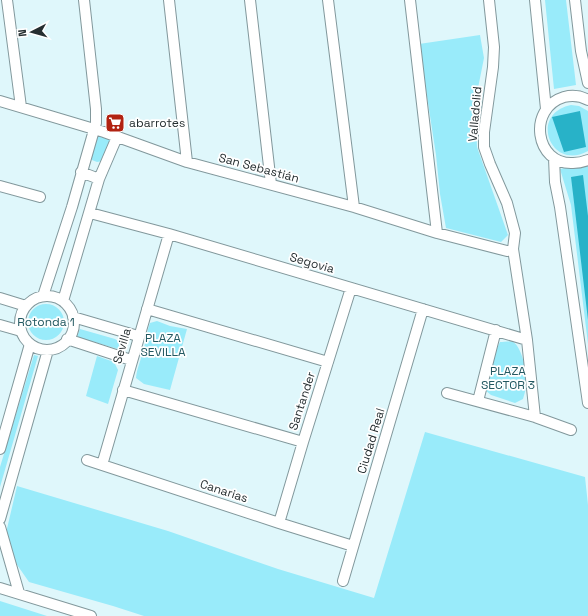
<svg xmlns="http://www.w3.org/2000/svg" width="588" height="616" font-family="'Space Grotesk',sans-serif">
  <rect width="100%" height="100%" fill="#dff7fb"/>
  <!-- green -->
  <path fill="#99ebfa" d="M545,0H566L576,85L554,89Z
    M480,35L484,58L475,103L477,147L508,235L501,242L446,228L440,194L436,155L419,44Z
    M571,105L579,106L588,111V151C551,172 528,114 571,105Z
    M106,136L111,142L103,161L97,162L92,160V149L98,137Z
    M588,164V344L571,205L560,169Z
    M28 322a18 18 0 1 1 36 0a18 18 0 1 1-36 0Z
    M157,321L170,326L187,329L170,390L144,384L136,378C137,368 140,363 142,354C146,344 146,333 150,323Z
    M80,329L115,339L122,344L118,349L77,337Z
    M500,342C504,342 510,341 513,342C521,346 526,369 527,377C527,384 525,393 523,399L515,403L491,395L485,390L495,352Z
    M34,355L38,356L0,487V467Z
    M97,356L114,362L118,370L108,404L86,396Z
    M425,432L585,477L588,505V616H144L113,606L29,582L13,559L6,533L17,486L168,531L278,569L374,598Z
    M0,601L47,616H0Z"/>
  <!-- water -->
  <path fill="#28b2c8" d="M580,111L586,147L564,152L552,117Z
    M583,175L588,216V320L571,177Z"/>
  <g fill="none" stroke-linecap="round" stroke-linejoin="round">
    <defs>
      <path id="minor" d="M7,0L21,107
        M169,0L187,162
        M250,0L271,184
        M328,0L354,207
        M410,0L437,233
        M489,0L494,47L493,67L484,132V147L490,164L507,203L515,233L513,249L527,340L535,417
        M535,0L546,109
        M575,0L581,51L588,83
        M588,100C581,96 572,95 564,97C527,108 535,165 573,163C578,163 583,162 588,160
        M0,101L104,132L187,162L354,207L437,233L507,251L513,249
        M554,158L555,182L560,207L588,403
        M81,172L99,179
        M0,186L40,197
        M90,213L169,234L527,340
        M43,296L72,207L96,123V109L84,0
        M20 323a27 27 0 1 1 54 0a27 27 0 1 1-54 0Z
        M0,298L26,306
        M63,301L99,179L117,137
        M147,309L328,362
        M73,317L138,336
        M0,325L21,331
        M67,339L131,360
        M123,390L303,442
        M447,393L535,417L571,430
        M478,401L496,330
        M0,449L30,344
        M87,460L279,523L353,546
        M102,465L169,234
        M0,519L48,350
        M279,523L303,442L351,288
        M0,527L19,593
        M343,581L423,309
        M0,588L91,616"/>
    </defs>
    <!-- minor casing -->
    <use href="#minor" stroke="#82989c" stroke-width="12"/>
    <!-- minor -->
    <use href="#minor" stroke="#fff" stroke-width="10"/>
  </g>
  <!-- icons -->
  <defs>
    <symbol id="supermarket-square" viewBox="-11 -11 22 22"><rect x="-9" y="-9" width="18" height="18" rx="4" fill="#b12312" stroke="#fff"/><path d="M-6-5.5h2.5l.6 2H6L4.5 2H-2.5L-4.4-4H-6ZM-1.5 3.2a1.3 1.3 0 1 0 .1 0ZM3 3.2a1.3 1.3 0 1 0 .1 0Z" fill="#fff"/></symbol>
  </defs>
  <g fill-rule="evenodd">
    <use href="#supermarket-square" x="104" y="112" width="22" height="22"/>
  </g>
  <g text-anchor="middle" stroke-width="3.5" stroke-linejoin="round" paint-order="stroke">
    <!-- street labels -->
    <g font-size="12" fill="#252e30" stroke="#fff">
      <text transform="translate(475 114) rotate(-85)" y="4">Valladolid</text>
      <text transform="translate(259 168) rotate(15)" y="4">San Sebastián</text>
      <text transform="translate(312 263) rotate(16)" y="4">Segovia</text>
      <text transform="translate(122 346) rotate(-74)" y="4">Sevilla</text>
      <text transform="translate(302 401) rotate(-72)" y="4">Santander</text>
      <text transform="translate(371 441) rotate(-73)" y="4">Ciudad Real</text>
      <text transform="translate(224 491) rotate(18)" y="4">Canarias</text>
    </g>
    <!-- poi labels -->
    <g font-size="12" fill="#252e30" stroke="#fff" text-anchor="start">
      <text x="129" y="127">abarrotes</text>
    </g>
    <!-- park labels -->
    <g font-size="12" fill="#225861" stroke="#fff">
      <text x="46" y="326">Rotonda 1</text>
      <text x="163" y="342">PLAZA<tspan x="163" dy="14">SEVILLA</tspan></text>
      <text x="508" y="375">PLAZA<tspan x="508" dy="14">SECTOR 3</tspan></text>
    </g>
  </g>
  <!-- north arrow -->
  <g transform="translate(32 32) rotate(264)" stroke="#ffffff" stroke-width="3" paint-order="stroke">
  <path d="M0-3L7 15L0 10L-7 15Z" fill="#252e30"/>
  <text y="-6" font-size="11" font-weight="bold" text-anchor="middle" fill="#252e30">N</text>
  </g>
</svg>
